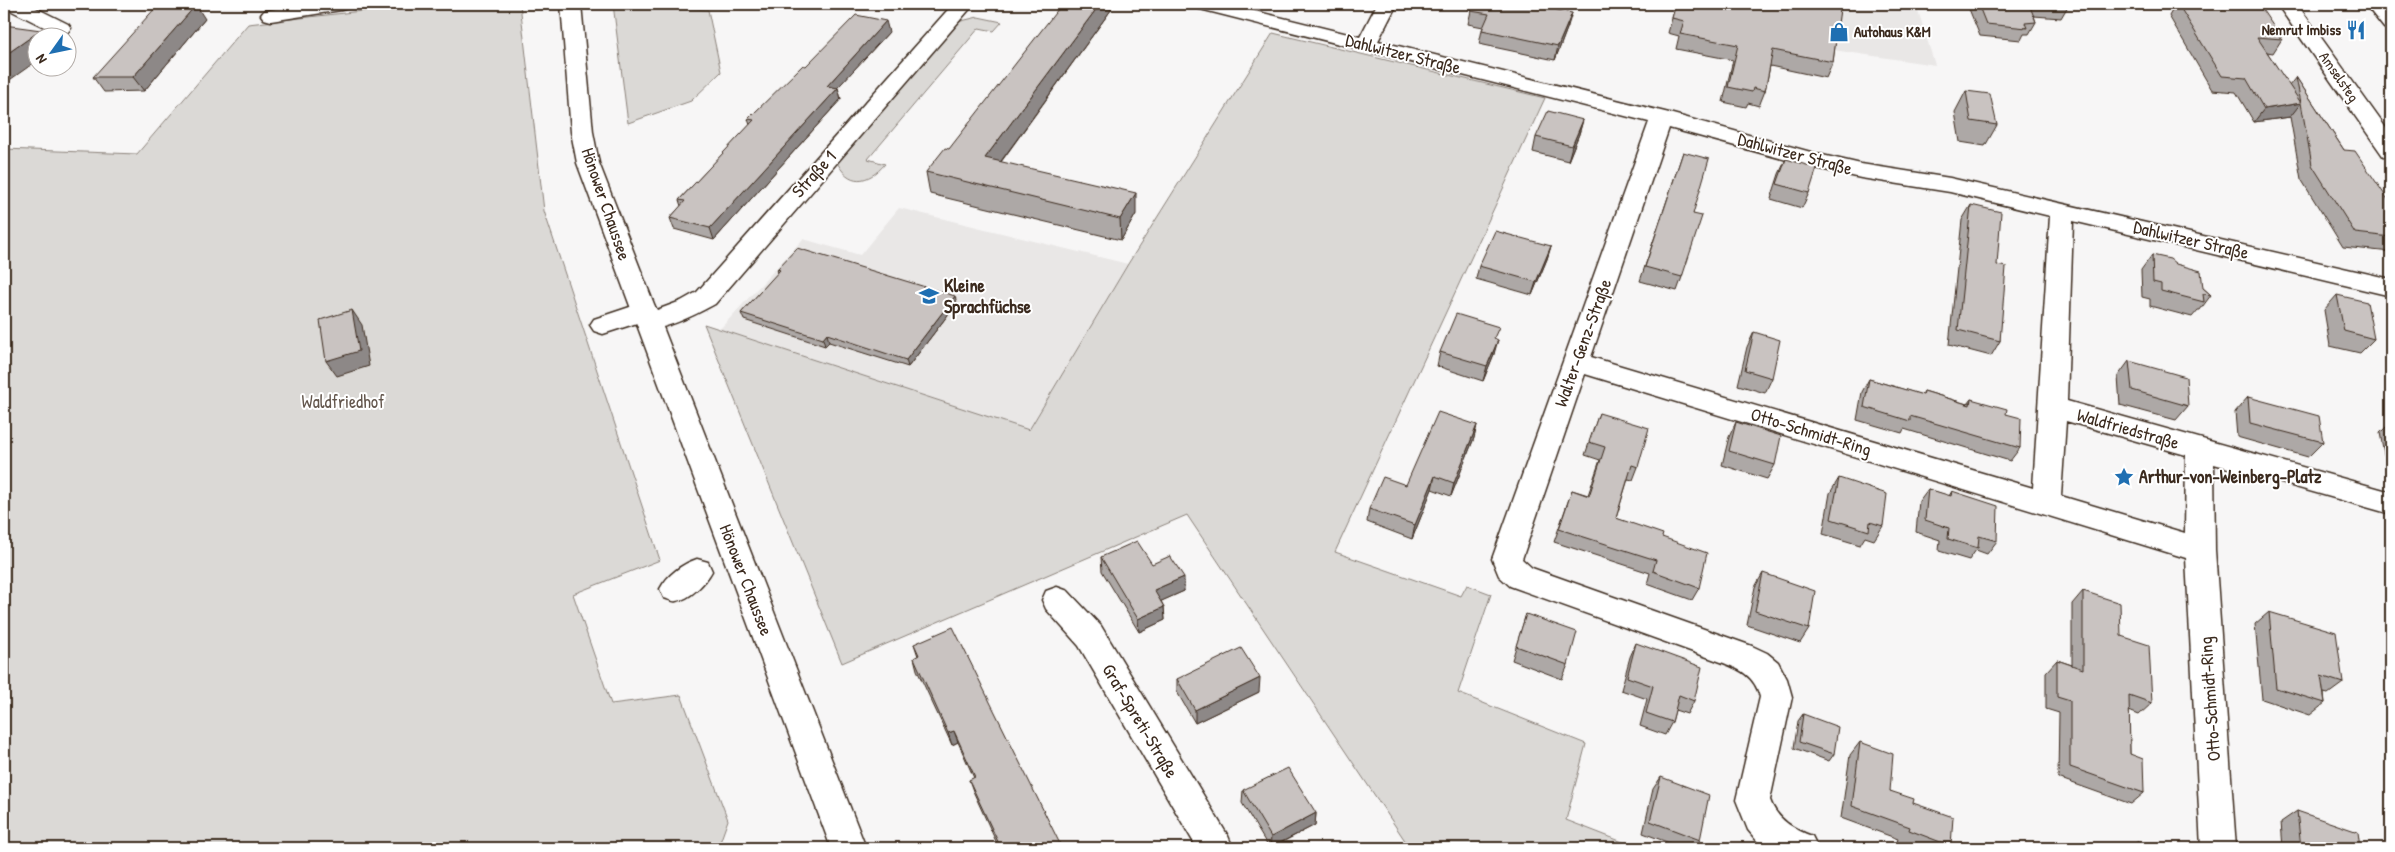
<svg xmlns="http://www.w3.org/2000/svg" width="2395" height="852" font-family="'Patrick Hand',sans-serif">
  <rect width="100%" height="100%" fill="#f7f6f6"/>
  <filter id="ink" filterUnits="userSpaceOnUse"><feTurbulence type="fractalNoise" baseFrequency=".02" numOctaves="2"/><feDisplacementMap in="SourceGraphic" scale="10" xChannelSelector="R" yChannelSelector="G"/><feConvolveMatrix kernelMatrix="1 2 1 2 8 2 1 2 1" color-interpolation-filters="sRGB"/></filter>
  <g filter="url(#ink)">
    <!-- built -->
    <path fill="#e9e7e6" d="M1676,4H1916L1935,65L1833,50Z
      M899,208L1128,264L1029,430L720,329L803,239L860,255Z"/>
    <!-- green -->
    <path fill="#dbd9d6" stroke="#8b827a" d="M423,4H520L544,211L660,560L573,594L611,704L681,695L728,820L718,848H4V149L137,154L248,24Z
      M613,4L708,10L721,72L691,101L628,123Z
      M978,17L1002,22L994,31L979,28L868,159L885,164C868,184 848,187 836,160L957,22Z
      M1273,33L1545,98L1335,552L1461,596L1467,585L1491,594L1458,693L1586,744L1566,820L1638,848H1410L1187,515L842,663L704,324L1029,430L1128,264Z"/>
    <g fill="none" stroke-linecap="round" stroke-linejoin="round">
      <defs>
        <path id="minor" d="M4,4H28L68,24L71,28L68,32L61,34L54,32L6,8Z
          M305,4H351L348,8L341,10L271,21L264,19L261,15L264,11Z
          M953,4H974L715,304C697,314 659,334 640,328L637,323L603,334L594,331L590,325L594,319L645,302L654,305L657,310L681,301L697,292Z
          M1193,4H1226L1360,37L1377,4H1397L1378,41L1669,113L1818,154L1861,164L1950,178L2391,279V296L2073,221L2067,401L2391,492V514L2214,464L2215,550L2236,848H2201L2186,558L1585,374L1522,559L1532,568L1752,646L1767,653L1778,662L1787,679L1792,697L1770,800C1777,820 1794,829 1812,836L1818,848H1763L1748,830L1736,800L1760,697C1755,676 1740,669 1721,662L1510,586L1499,576L1492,559L1649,122L1196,8ZM1669,128L1816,168L1861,178L1950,192L2050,216L2033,488L1591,357ZM2066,421L2186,455L2185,533L2061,496Z
          M2277,4H2297L2391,135V158L2383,156Z
          M2365,4H2385L2391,11V30L2384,28Z
          M697,559L708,562L712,571C706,582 690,600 676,601C672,602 668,599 664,598L660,589C667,575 682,564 697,559Z
          M1057,587L1068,591L1101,626L1228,836L1233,848H1197L1079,646L1046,609L1042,600L1046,591Z"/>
        <path id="major" d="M561,4H581L593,132L599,163L866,848H831L577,163L571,132Z"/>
      </defs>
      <!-- minor casing -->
      <use href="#minor" stroke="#3b2a1e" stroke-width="3"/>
      <!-- major casing -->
      <use href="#major" stroke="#3b2a1e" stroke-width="3"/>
      <!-- minor -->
      <use href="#minor" fill="#fff" fill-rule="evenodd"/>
      <!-- major -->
      <use href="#major" fill="#fff" fill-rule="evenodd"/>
    </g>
    <!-- wall -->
    <path fill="#ada8a6" stroke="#3b2a1e" d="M642,4H664L662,7L643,6Z
      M1556,4L1554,9L1568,26L1555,60L1479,44L1482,30L1483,27L1468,24L1471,11Z
      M1648,4H1840L1833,62L1826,78L1770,66L1765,91L1759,106L1748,103L1746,107L1723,102L1733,60L1676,49L1679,36L1668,33L1675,7Z
      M1967,4H2068V6L2061,18L2034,16L2036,22L2029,34H2024L2021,40L1980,36Z
      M2176,4H2199L2282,39L2273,53L2267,52L2289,86L2296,77L2344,150L2391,204V252L2343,247L2301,179L2290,117L2254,122L2236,92L2212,90L2169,16Z
      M1111,10L1001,162L1136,214L1121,240L930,194L926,172L949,149Z
      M205,19L144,91L104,92L93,77Z
      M889,32L837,88H838L841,99L714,240L674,229L670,218L681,206L679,200L750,125L748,119L806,66Z
      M1966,91L1997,125L1985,146L1960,142L1955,112Z
      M1583,120L1579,134L1568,161L1533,152L1536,137Z
      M1683,152L1693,214L1682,277L1677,291L1640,281Z
      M1786,159L1809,193L1802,208L1771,199L1779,174Z
      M1971,205L1997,265L2000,341L1991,356L1949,345L1962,220Z
      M1551,246L1547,259L1532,295L1476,279L1479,266Z
      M2152,255L2176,264L2211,295L2200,310H2198L2192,317L2150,306V299L2142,297L2141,270Z
      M777,269L957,303L908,367L829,342L825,346L744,320L741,313L778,273Z
      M2337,295L2374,339L2360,353L2330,346L2324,310Z
      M1754,332L1772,378L1765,393L1738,385L1747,347Z
      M1496,339L1494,354L1483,381L1437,366L1440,352Z
      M2129,361L2188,406L2176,420L2120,405L2118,376Z
      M1869,379L1922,395L1924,391L1967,404L1971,399L2006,414L2020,448L2010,461L1904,429L1902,433L1857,420L1862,392Z
      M2248,397L2323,442L2308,457L2237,437L2235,412Z
      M1599,413L1638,467L1633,480L1628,479L1616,518L1662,537L1699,588L1692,600L1647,584L1650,573L1554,542L1572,490L1588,495L1600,460L1585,455Z
      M1736,422L1775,465L1767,479L1722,465L1729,437Z
      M2391,422V479H2389L2380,433Z
      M1477,425L1474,438L1451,496L1432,489L1412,539L1367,522L1369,509L1406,485Z
      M1839,478L1883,526L1874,540L1865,537L1860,545L1823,534L1830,493Z
      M1928,489L1949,496L1952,491L1997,541L1987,554L1976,550L1969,560L1939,551L1940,540L1916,532L1919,501Z
      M1101,557L1152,564L1184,591L1161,601L1164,607L1165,620L1139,632L1102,571Z
      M1763,573L1809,629L1800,643L1747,625L1755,587Z
      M2083,591L2121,636L2152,703L2139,715L2129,711L2130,754L2144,793L2131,804L2058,778L2059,713L2046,709V672L2057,660L2072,665V604Z
      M2269,612L2343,683L2328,694L2324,693L2325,703L2310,715L2262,699L2255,624Z
      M1526,614L1568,665L1562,679L1512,660Z
      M1636,643L1694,701L1687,714L1675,710L1672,722L1665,735L1640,726L1647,699L1621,690L1630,657Z
      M914,644L1062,848H999L973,791L969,780L974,778L958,742L952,745L917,670L914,658L918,656Z
      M1177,679L1259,692L1195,723L1177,692Z
      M1803,714L1834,754L1829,761L1794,748L1798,721Z
      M1860,742L1890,791L1913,803L1951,846L1948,848H1914L1897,842L1898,839L1841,818L1850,755Z
      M1661,777L1700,840L1694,848H1683L1643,833L1653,789Z
      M1243,790L1316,813L1315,825L1271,848H1269L1242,803Z
      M2297,811L2360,848H2283L2281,822Z
      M2137,842L2155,848H2129Z"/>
    <!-- shaded-wall -->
    <path fill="#8d8887" stroke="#3b2a1e" d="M1100,4H1111V10L988,179L985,158Z
      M196,5L205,19L144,91L133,77Z
      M1572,13L1568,26L1555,60L1558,46Z
      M886,21L889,32L829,97L827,86Z
      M41,30L46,38H38V60L4,84V56Z
      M838,88L841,99L714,240L710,228Z
      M2301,103L2290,117L2254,122L2264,109Z
      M1583,120L1579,134L1568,161L1572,146Z
      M1136,193V214L1121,240L1120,219Z
      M1551,246L1547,259L1532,295L1536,282Z
      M955,296L957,303L908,367L906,360Z
      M352,310L362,325L369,366L337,376L326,361Z
      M827,334L829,342L825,346L823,339Z
      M1498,340L1494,354L1483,381L1487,366Z
      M1477,425L1474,438L1451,496L1454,483Z
      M1435,476L1432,489L1412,539L1415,525Z
      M1184,577V591L1155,604L1154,590Z
      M1164,607L1165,620L1139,632L1138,619Z
      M1260,678L1259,692L1195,723V710Z
      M954,731L958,742L952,745L948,733Z
      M1316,813L1315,825L1270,848L1271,837Z"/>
    <!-- building -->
    <path fill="#c9c3c1" stroke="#3b2a1e" d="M1062,4H1100L985,158L1136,193L1120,219L926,172L945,148L949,149Z
      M1474,4H1555L1553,9L1572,13L1558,46L1482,30L1489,14L1471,11Z
      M1676,4H1840V9L1833,62L1773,50L1765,91L1753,88L1752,92L1728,87L1738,45L1680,34L1684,21L1672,18Z
      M1978,4H2029L2036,22L2025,23L2027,28L1986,24Z
      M2041,4H2068V6Z
      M2178,4H2199L2261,8L2282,39L2257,37L2301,103L2296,77L2344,150L2355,151L2391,204V237L2355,233L2312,165L2301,103L2264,109L2246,78L2222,76Z
      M158,5H196L133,77H93Z
      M856,15L886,21L827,86L838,88L710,228L670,218L685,201L679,200L754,120L748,119L803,65L806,66Z
      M4,25L41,30L4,56Z
      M1966,91L1990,94L1997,125L1971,121Z
      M1548,111L1583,120L1572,146L1536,137Z
      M1683,152L1709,159L1693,214L1702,216L1682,277L1645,267Z
      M1786,159L1817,168L1809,193L1777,184Z
      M1971,205L2001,212L1997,265L2006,267L2000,341L1958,330Z
      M1495,231L1551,246L1536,282L1479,266Z
      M797,248L955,296L906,360L827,334L823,339L741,313L780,270L777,269Z
      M2152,255L2170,259L2176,264L2201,271L2203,288L2211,295L2203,294L2204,302L2161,291V284L2153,282Z
      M2337,295L2367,302L2374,339L2344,331Z
      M352,310L359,351L326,361L320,320Z
      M1456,314L1499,327L1494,338L1498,340L1487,366L1440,352Z
      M1754,332L1780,340L1772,378L1745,370Z
      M2129,361L2186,377L2188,406L2132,390Z
      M1869,379L1923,395L1924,391L1970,405L1971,399L2007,409L2006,414L2021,418L2020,448L1910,416V421L1864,407Z
      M2248,397L2319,416L2323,442L2250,423Z
      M1438,412L1477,425L1454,483L1435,476L1415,525L1369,509L1383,477L1406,485Z
      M1599,413L1649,428L1638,467L1632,465L1616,518L1663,534L1662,537L1707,553L1699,588L1653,571L1656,560L1559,529L1572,490L1589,496L1605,447L1589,442Z
      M1736,422L1781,436L1775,465L1729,451Z
      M1839,478L1887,494L1883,526L1870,522L1869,531L1831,519Z
      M1928,489L1951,496L1952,491L1998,506L1997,541L1979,536L1978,548L1948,539L1949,528L1925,520Z
      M1137,541L1152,564L1170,556L1184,577L1154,590L1164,607L1138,619L1101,557Z
      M1763,573L1815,591L1809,629L1755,611Z
      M2083,591L2120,603L2121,636L2149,645L2152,703L2129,695L2130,754L2143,759L2144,793L2070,767V701L2057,697V660L2083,669Z
      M2269,612L2336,632L2343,683L2321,676L2325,703L2276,688Z
      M1526,614L1577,632L1568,665L1516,646Z
      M953,627L1062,848H1001L969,780L975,777L954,731L948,733L914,658L919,655L914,644Z
      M1636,643L1702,667L1694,701L1679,695L1672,722L1646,713L1653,686L1627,677Z
      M1241,648L1260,678L1195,710L1177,679Z
      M1803,714L1838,727L1834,754L1799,742Z
      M1860,742L1893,754L1890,791L1914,799L1913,803L1953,817L1951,846L1909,830L1910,827L1852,806Z
      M1288,768L1316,813L1271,837L1243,790Z
      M1661,777L1709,795L1700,840L1650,821Z
      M2297,811L2358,832L2360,848H2301Z
      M2137,842L2155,848H2137Z"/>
  </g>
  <!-- icons -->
  <defs>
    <symbol id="restaurant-bare" viewBox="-9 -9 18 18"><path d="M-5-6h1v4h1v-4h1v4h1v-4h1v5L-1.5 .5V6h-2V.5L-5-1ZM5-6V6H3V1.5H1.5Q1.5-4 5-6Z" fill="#1f6fb2" stroke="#fff" stroke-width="2.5" paint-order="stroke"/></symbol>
    <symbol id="shop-bare" viewBox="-9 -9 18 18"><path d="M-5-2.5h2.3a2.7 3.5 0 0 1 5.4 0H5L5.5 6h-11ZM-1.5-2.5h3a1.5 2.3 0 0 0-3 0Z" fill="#1f6fb2" stroke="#fff" stroke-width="2.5" paint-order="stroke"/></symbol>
    <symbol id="school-bare" viewBox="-9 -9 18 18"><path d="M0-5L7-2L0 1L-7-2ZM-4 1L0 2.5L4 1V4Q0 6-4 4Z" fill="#1f6fb2" stroke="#fff" stroke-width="2.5" paint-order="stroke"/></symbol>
    <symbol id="sight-bare" viewBox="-9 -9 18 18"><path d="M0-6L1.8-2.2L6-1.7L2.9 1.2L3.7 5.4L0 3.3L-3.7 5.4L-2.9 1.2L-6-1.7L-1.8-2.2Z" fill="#1f6fb2" stroke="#fff" stroke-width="2.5" paint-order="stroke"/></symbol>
  </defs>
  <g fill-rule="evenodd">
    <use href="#restaurant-bare" x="2342" y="16" width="28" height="28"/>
    <use href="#shop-bare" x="1825" y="18" width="28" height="28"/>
    <use href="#school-bare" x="915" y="282" width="28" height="28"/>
    <use href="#sight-bare" x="2110" y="463" width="28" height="28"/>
  </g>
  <g text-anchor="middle" stroke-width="4" stroke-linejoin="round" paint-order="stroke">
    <!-- far-poi labels -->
    <g font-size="15" font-weight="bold" fill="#3b2a1e" stroke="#fff" text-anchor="end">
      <text x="2341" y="35">Nemrut Imbiss</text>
      <text x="1854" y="37" text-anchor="start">Autohaus K&amp;M</text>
    </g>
    <!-- far-street labels -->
    <g font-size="15" fill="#3b2a1e" stroke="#fff">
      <text transform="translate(2339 77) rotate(55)" y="5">Amselsteg</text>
    </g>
    <!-- street labels -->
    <g font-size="18" fill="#3b2a1e" stroke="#fff">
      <text transform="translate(1403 54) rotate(14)" y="6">Dahlwitzer Straße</text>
      <text transform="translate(1795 154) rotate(15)" y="6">Dahlwitzer Straße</text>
      <text transform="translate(814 174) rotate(-48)" y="6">Straße 1</text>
      <text transform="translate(606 204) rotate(71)" y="6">Hönower Chaussee</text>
      <text transform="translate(2191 240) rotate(13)" y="6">Dahlwitzer Straße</text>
      <text transform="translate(1583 343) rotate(-70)" y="6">Walter-Genz-Straße</text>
      <text transform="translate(2128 429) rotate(16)" y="6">Waldfriedstraße</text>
      <text transform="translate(1811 432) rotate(17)" y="6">Otto-Schmidt-Ring</text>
      <text transform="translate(746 580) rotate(69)" y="6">Hönower Chaussee</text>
      <text transform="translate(2210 699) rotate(-94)" y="6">Otto-Schmidt-Ring</text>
      <text transform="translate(1140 721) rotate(59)" y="6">Graf-Spreti-Straße</text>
    </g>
    <!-- poi labels -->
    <g font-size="18" font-weight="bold" fill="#3b2a1e" stroke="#fff" text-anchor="start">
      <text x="944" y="292">Kleine<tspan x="944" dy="21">Sprachfüchse</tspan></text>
      <text x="2139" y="483">Arthur-von-Weinberg-Platz</text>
    </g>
    <!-- park labels -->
    <g font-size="18" fill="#63564c" stroke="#fff">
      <text x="343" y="408">Waldfriedhof</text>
    </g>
  </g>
  <!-- margin -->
  <rect width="2395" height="852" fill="none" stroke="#fff" stroke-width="20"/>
  <rect x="10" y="10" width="2375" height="832" fill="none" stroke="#3b2a1e" stroke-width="2" filter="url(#ink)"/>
  <!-- north arrow -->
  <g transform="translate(52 52) rotate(237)"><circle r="24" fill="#ffffff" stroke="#b1aaa5"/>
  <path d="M0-4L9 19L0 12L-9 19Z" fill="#1f6fb2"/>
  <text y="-8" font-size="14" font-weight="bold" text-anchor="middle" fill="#3b2a1e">N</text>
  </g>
</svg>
